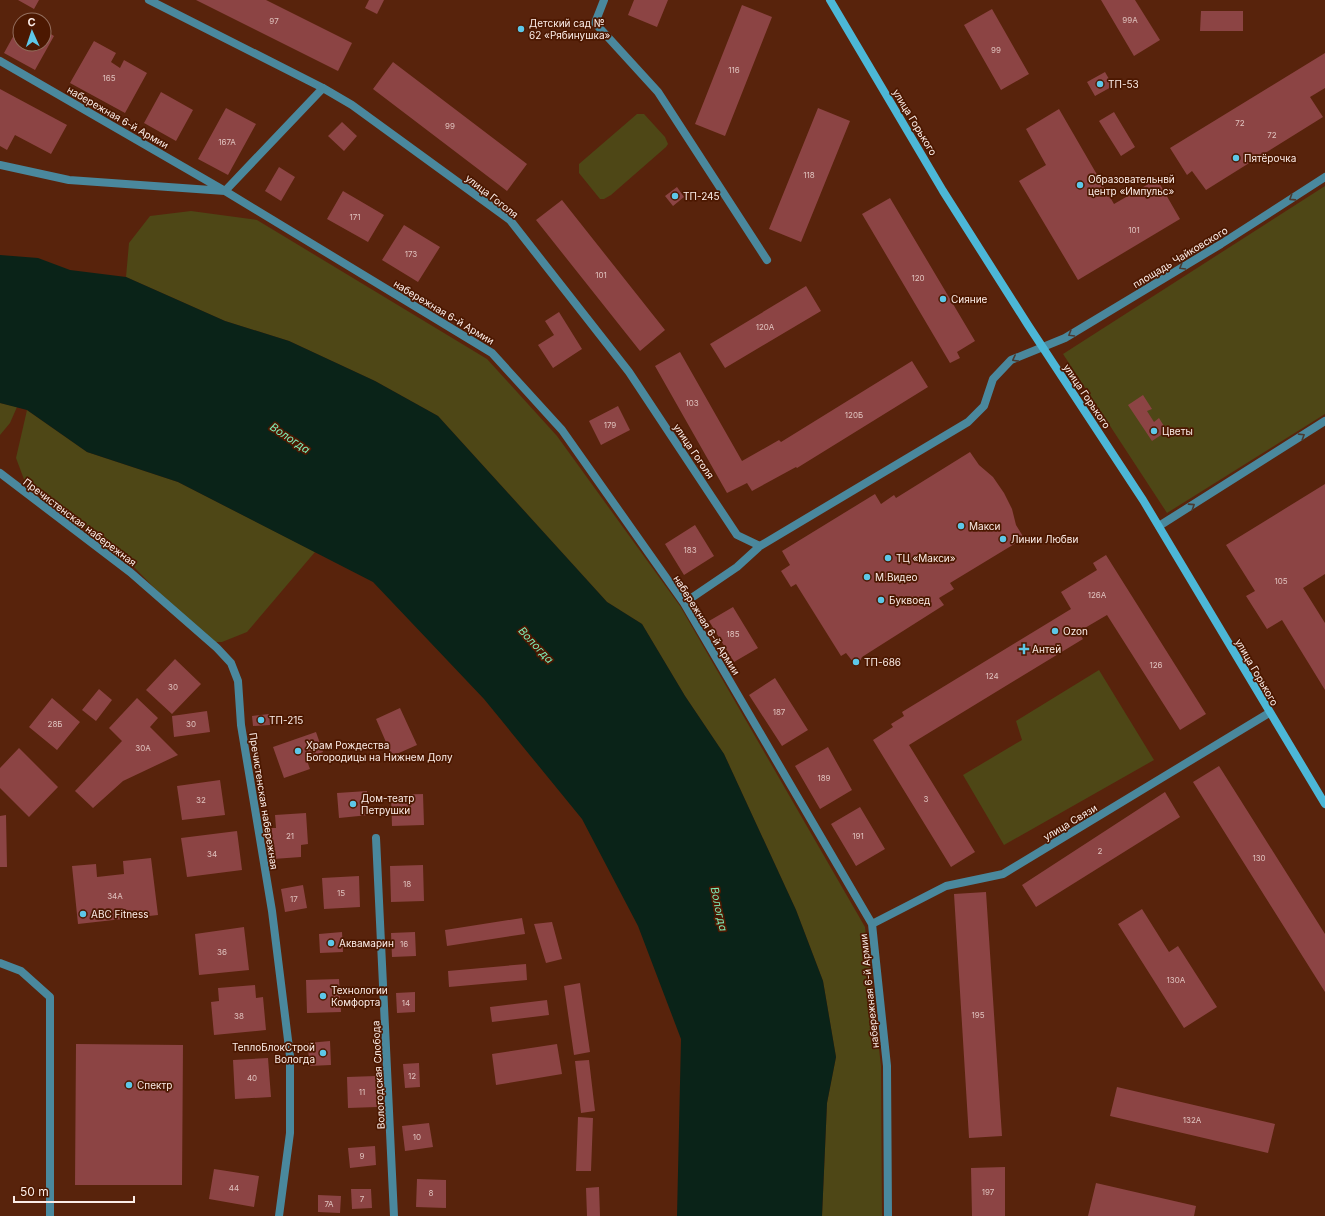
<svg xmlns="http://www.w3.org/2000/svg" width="1325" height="1216" font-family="Inter,sans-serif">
  <rect width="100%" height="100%" fill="#58230c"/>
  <!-- green -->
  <path fill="#4e4716" d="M637,114H644L665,137L668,144L666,147L611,195L604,199H600L579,173V164Z
    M1325,186V414L1167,513L1063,354Z
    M191,211L257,220L487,359L557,436L680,606L865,927L881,1066L882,1216H822L827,1103L836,1057L823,981L796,910L724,754L685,696L642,624L607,602L438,416L375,381L289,341L225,321L126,277L129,243L150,216Z
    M0,403L17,407L10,423L0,435Z
    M27,410L87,452L178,482L315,552L247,632L222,642H213L203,638L133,566L25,482L16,458Z
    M1099,670L1154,760L1004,845L963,775L1022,740L1016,721Z"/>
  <!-- water -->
  <path fill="#0a2318" d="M0,255L38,258L70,270L126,277L225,321L289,341L375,381L438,416L607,602L642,624L685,696L724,754L796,910L823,981L836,1057L827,1103L822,1216H677L681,1039L638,926L582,819L484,699L373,582L178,482L87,452L27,410L0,403Z"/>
  <!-- building -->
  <path fill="#8c4444" d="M18,0H39L34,9Z
    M196,0H266L352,43L338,71Z
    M369,0H384L377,14L365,8Z
    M634,0H668L657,27L628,15Z
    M1101,0H1135L1160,40L1134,56Z
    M742,5L772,17L725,136L695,124Z
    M992,9L1029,74L1001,90L964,25Z
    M1201,11H1243V31H1200Z
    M20,24V44H44V30L54,36L35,70L4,53Z
    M94,41L116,53L111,62L120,68L124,60L147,73L125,113L70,83Z
    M1325,53V88L1310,97L1323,117L1206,190L1192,171L1187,175L1170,148Z
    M393,62L527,164L507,191L373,89Z
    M1105,72L1113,86L1095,96L1087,82Z
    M0,89L67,125L51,154L15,135L7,150L0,146Z
    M161,92L193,110L176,141L144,123Z
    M226,108L256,124L228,175L198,159Z
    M818,108L850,121L801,242L769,229Z
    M1059,109L1114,204L1157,179L1180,219L1078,280L1019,181L1046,165L1026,129Z
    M1114,112L1135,147L1121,156L1099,121Z
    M342,122L357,136L344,151L328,136Z
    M279,167L295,177L281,201L265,191Z
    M677,187L684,197L673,206L665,196Z
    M343,191L384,215L368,242L327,219Z
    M890,198L975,341L957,352L960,358L950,363L862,214Z
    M562,200L665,330L640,351L536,220Z
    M404,225L440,247L418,282L382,260Z
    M806,286L821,311L725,368L710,344Z
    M559,312L582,349L553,368L538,345L554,335L545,321Z
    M680,352L742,461L779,440L781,442L912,361L928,387L797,468L796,467L752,491L747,483L727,493L655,366Z
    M1143,395L1152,409L1147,411L1154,422L1159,418L1167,431L1152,441L1128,405Z
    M618,406L630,430L601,445L589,421Z
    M970,452L979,465L993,477L1004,493L1012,509L1016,525L1024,538L950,583L954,589L939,598L944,605L862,657L857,667L846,653L841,656L796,584L791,587L781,571L790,565L782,551L875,494L881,504L894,495L896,498Z
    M1325,484V574L1303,588L1325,623V690L1282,620L1267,629L1246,596L1255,591L1226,545Z
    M695,525L714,556L684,575L665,544Z
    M1106,555L1206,714L1180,730L1107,615L1078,632L1083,639L909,745L975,852L951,867L873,740L893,727L891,724L904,716L902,712L1071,609L1061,592L1097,570L1093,563Z
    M733,607L758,648L734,662L709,621Z
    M175,659L201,684L172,714L146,690Z
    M775,678L808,730L782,746L749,695Z
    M99,689L112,700L96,721L82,710Z
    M52,698L80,722L57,750L29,727Z
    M137,698L158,718L150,727L178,755L123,781L93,808L75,791L122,741L109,728Z
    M400,708L417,745L392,756L376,719Z
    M207,711L210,732L174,737L172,716Z
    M269,714L270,725L253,726L252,716Z
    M316,732L323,752L306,758L310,769L284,778L273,747Z
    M828,747L852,790L820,809L795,766Z
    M19,748L58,787L29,817L0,788V768Z
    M1219,766L1325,934V992L1193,782Z
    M220,780L225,815L182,820L177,786Z
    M367,791L369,815L339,818L337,793Z
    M1165,792L1180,817L1036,907L1022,885Z
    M423,794L424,825L392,826L391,795Z
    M860,807L885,849L856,866L831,824Z
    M306,813L308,844L301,845V857L273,859L271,828H276L275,815Z
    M6,815L7,867H0V816Z
    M237,831L242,870L187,877L181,838Z
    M151,858L158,915L78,924L72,866L96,864L97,877L124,874L123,861Z
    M423,865L424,901L391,902L390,866Z
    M359,876L360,907L324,909L322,878Z
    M303,885L307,908L285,912L281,889Z
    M986,892L1002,1136L969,1138L954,894Z
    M1142,909L1169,952L1178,946L1217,1007L1184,1028L1118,924Z
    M522,918L525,934L447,946L445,930Z
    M552,922L562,959L546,963L534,924Z
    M244,927L249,970L199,975L195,934Z
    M342,932L343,952L320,953L319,934Z
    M415,932L416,956L392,957L391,933Z
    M526,964L527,980L449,987L448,971Z
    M339,979L341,1012L307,1013L306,980Z
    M580,983L590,1052L574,1055L564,986Z
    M255,985L256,998L263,997L266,1030L214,1035L211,1002L219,1001L218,988Z
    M415,992V1012L397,1013L396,993Z
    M547,1000L549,1015L492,1022L490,1007Z
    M330,1041L331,1065L309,1066L308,1043Z
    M76,1044L183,1045L182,1185H75Z
    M557,1044L562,1074L496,1085L492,1054Z
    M268,1058L271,1097L235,1099L233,1060Z
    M589,1060L595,1111L581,1113L575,1061Z
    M419,1063L420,1087L405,1088L403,1064Z
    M376,1076L377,1107L348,1108L347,1077Z
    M1117,1087L1275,1124L1268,1153L1110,1116Z
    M578,1117L593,1118L591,1171H576Z
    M429,1123L433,1147L405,1151L402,1126Z
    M375,1146L376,1165L350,1168L348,1148Z
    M1005,1167V1216H972L971,1168Z
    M214,1169L259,1176L254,1207L209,1199Z
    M417,1179L446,1180V1208L416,1207Z
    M1096,1183L1196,1206L1194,1216H1088Z
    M599,1187L600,1216H587L586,1188Z
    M351,1189H371L372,1208L352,1209Z
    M318,1195L341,1196L340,1213L318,1212Z"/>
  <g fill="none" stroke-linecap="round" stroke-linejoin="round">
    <!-- street -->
    <path stroke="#4a889d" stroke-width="8" d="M149,0L323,88L352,105L510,220L629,372L737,535L760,546
      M604,0L595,23L658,92L767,260
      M0,61L225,191L492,353L562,430L684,603L872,924L887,1066L888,1216
      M0,165L69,180L225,191L323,88
      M0,473L130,572L217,648L231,663L238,681L241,725L272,911L290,1056V1133L279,1216
      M1159,526L1325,421
      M684,603L737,567L760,546L968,422L984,406L993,379L1011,360L1065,338L1221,244L1325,177
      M376,838L394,1216
      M872,924L946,886L1003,874L1269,713
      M0,963L21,971L50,997V1216"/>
    <!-- secondary -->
    <path stroke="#4cb7d7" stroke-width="8" d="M830,0L943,191L1028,325L1143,500L1325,804"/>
  </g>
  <!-- one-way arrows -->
  <defs><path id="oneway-chevron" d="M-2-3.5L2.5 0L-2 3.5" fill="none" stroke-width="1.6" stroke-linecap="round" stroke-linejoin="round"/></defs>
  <g stroke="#4b3a30">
    <use href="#oneway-chevron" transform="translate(1292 198) rotate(147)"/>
    <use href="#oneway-chevron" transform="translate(1182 267) rotate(149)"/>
    <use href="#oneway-chevron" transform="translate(1071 334) rotate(149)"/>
    <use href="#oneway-chevron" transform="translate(1015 359) rotate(152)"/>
    <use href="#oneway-chevron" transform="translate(1302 436) rotate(-32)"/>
    <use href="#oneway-chevron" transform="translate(1192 506) rotate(-33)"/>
  </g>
  <!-- markers -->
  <g fill="#5dc7e8" stroke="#4c1801" stroke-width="1.5">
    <circle cx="521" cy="29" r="4"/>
    <circle cx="1100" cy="84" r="4"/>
    <circle cx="1236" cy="158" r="4"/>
    <circle cx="1080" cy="185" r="4"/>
    <circle cx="675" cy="196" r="4"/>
    <circle cx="943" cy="299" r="4"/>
    <circle cx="1154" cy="431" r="4"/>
    <circle cx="961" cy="526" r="4"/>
    <circle cx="1003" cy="539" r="4"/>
    <circle cx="888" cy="558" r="4"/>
    <circle cx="867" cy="577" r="4"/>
    <circle cx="881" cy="600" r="4"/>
    <circle cx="1055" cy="631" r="4"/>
    <path d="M1022 643h4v4h4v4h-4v4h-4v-4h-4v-4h4z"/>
    <circle cx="856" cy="662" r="4"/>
    <circle cx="261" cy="720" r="4"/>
    <circle cx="298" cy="751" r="4"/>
    <circle cx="353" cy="804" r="4"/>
    <circle cx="83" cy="914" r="4"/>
    <circle cx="331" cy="943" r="4"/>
    <circle cx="323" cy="996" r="4"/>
    <circle cx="323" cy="1053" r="4"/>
    <circle cx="129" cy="1085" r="4"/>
  </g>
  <g text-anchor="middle" stroke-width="3.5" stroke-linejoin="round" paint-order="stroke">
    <!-- number labels -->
    <g font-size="8" fill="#e0c3bf">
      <text x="1130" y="23">99А</text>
      <text x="274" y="24">97</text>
      <text x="996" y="53">99</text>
      <text x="734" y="73">116</text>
      <text x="109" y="81">165</text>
      <text x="1240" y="126">72</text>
      <text x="450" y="129">99</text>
      <text x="1272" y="138">72</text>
      <text x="227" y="145">167А</text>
      <text x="809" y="178">118</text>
      <text x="355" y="220">171</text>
      <text x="1134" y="233">101</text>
      <text x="411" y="257">173</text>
      <text x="601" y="278">101</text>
      <text x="918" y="281">120</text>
      <text x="765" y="330">120А</text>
      <text x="692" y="406">103</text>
      <text x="854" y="418">120Б</text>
      <text x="610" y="428">179</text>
      <text x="690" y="553">183</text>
      <text x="1281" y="584">105</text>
      <text x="1097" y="598">126А</text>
      <text x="733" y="637">185</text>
      <text x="1156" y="668">126</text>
      <text x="992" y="679">124</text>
      <text x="173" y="690">30</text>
      <text x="779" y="715">187</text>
      <text x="55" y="727">28Б</text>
      <text x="191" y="727">30</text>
      <text x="143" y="751">30А</text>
      <text x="824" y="781">189</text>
      <text x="926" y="802">3</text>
      <text x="201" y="803">32</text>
      <text x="290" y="839">21</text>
      <text x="858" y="839">191</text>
      <text x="1100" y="854">2</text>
      <text x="212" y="857">34</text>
      <text x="1259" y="861">130</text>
      <text x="407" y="887">18</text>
      <text x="341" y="896">15</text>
      <text x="115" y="899">34А</text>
      <text x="294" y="902">17</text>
      <text x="404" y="947">16</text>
      <text x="222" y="955">36</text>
      <text x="1176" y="983">130А</text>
      <text x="406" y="1006">14</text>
      <text x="978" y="1018">195</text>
      <text x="239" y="1019">38</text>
      <text x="412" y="1079">12</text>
      <text x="252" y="1081">40</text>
      <text x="362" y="1095">11</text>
      <text x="1192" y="1123">132А</text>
      <text x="417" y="1140">10</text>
      <text x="362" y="1159">9</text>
      <text x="234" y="1191">44</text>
      <text x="988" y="1195">197</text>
      <text x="431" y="1196">8</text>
      <text x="362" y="1202">7</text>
      <text x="329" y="1207">7А</text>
    </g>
    <!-- poi labels -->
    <g font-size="10" fill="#fcede8" stroke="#4c1801" text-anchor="start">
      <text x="529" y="27">Детский сад №<tspan x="529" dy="12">62 «Рябинушка»</tspan></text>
      <text x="1108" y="88">ТП-53</text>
      <text x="1244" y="162">Пятёрочка</text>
      <text x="1088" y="183">Образовательнвй<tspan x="1088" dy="12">центр «Импульс»</tspan></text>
      <text x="683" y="200">ТП-245</text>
      <text x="951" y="303">Сияние</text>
      <text x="1162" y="435">Цветы</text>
      <text x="969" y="530">Макси</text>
      <text x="1011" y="543">Линии Любви</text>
      <text x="896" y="562">ТЦ «Макси»</text>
      <text x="875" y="581">М.Видео</text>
      <text x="889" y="604">Буквоед</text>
      <text x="1063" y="635">Ozon</text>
      <text x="1032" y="653">Антей</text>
      <text x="864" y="666">ТП-686</text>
      <text x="269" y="724">ТП-215</text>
      <text x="306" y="749">Храм Рождества<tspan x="306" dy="12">Богородицы на Нижнем Долу</tspan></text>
      <text x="361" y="802">Дом-театр<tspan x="361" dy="12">Петрушки</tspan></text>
      <text x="91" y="918">ABC Fitness</text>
      <text x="339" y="947">Аквамарин</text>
      <text x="331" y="994">Технологии<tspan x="331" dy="12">Комфорта</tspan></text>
      <text x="315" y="1051" text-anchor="end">ТеплоБлокСтрой<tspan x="315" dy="12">Вологда</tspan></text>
      <text x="137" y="1089">Спектр</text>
    </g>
    <!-- street labels -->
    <g font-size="10" fill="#fcede8" stroke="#4c1801">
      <text transform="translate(118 117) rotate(30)" y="4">набережная 6-й Армии</text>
      <text transform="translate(915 122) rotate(59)" y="4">улица Горького</text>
      <text transform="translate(492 196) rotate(38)" y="4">улица Гоголя</text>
      <text transform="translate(1180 257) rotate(-31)" y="4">площадь Чайковского</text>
      <text transform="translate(444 312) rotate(31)" y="4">набережная 6-й Армии</text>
      <text transform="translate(1087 396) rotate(56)" y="4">улица Горького</text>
      <text transform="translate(694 451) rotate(56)" y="4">улица Гоголя</text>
      <text transform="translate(80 522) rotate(37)" y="4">Пречистенская набережная</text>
      <text transform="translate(707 625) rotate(58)" y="4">набережная 6-й Армии</text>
      <text transform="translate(1257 672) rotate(60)" y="4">улица Горького</text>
      <text transform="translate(264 801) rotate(81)" y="4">Пречистенская набережная</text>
      <text transform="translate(1070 822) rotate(-31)" y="4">улица Связи</text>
      <text transform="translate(869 991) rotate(-96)" y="4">набережная 6-й Армии</text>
      <text transform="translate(378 1075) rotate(-93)" y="4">Вологодская Слобода</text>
    </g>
    <!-- water labels -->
    <g font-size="11" font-style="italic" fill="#7eedb8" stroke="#4c1801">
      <text transform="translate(290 438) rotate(34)" y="4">Вологда</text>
      <text transform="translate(536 645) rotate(47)" y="4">Вологда</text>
      <text transform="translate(719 909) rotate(78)" y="4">Вологда</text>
    </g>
  </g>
  <!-- north arrow -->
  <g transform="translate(32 32) rotate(357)"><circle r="19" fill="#4c1801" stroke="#926d5d"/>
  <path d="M0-3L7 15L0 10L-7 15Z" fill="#5dc7e8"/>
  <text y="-6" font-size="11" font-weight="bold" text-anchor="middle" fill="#fcede8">С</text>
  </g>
  <!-- scale -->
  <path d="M14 1196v6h120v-6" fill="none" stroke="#fcede8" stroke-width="2"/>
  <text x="20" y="1196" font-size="12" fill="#fcede8" stroke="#4c1801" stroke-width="3" paint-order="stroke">50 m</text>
</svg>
